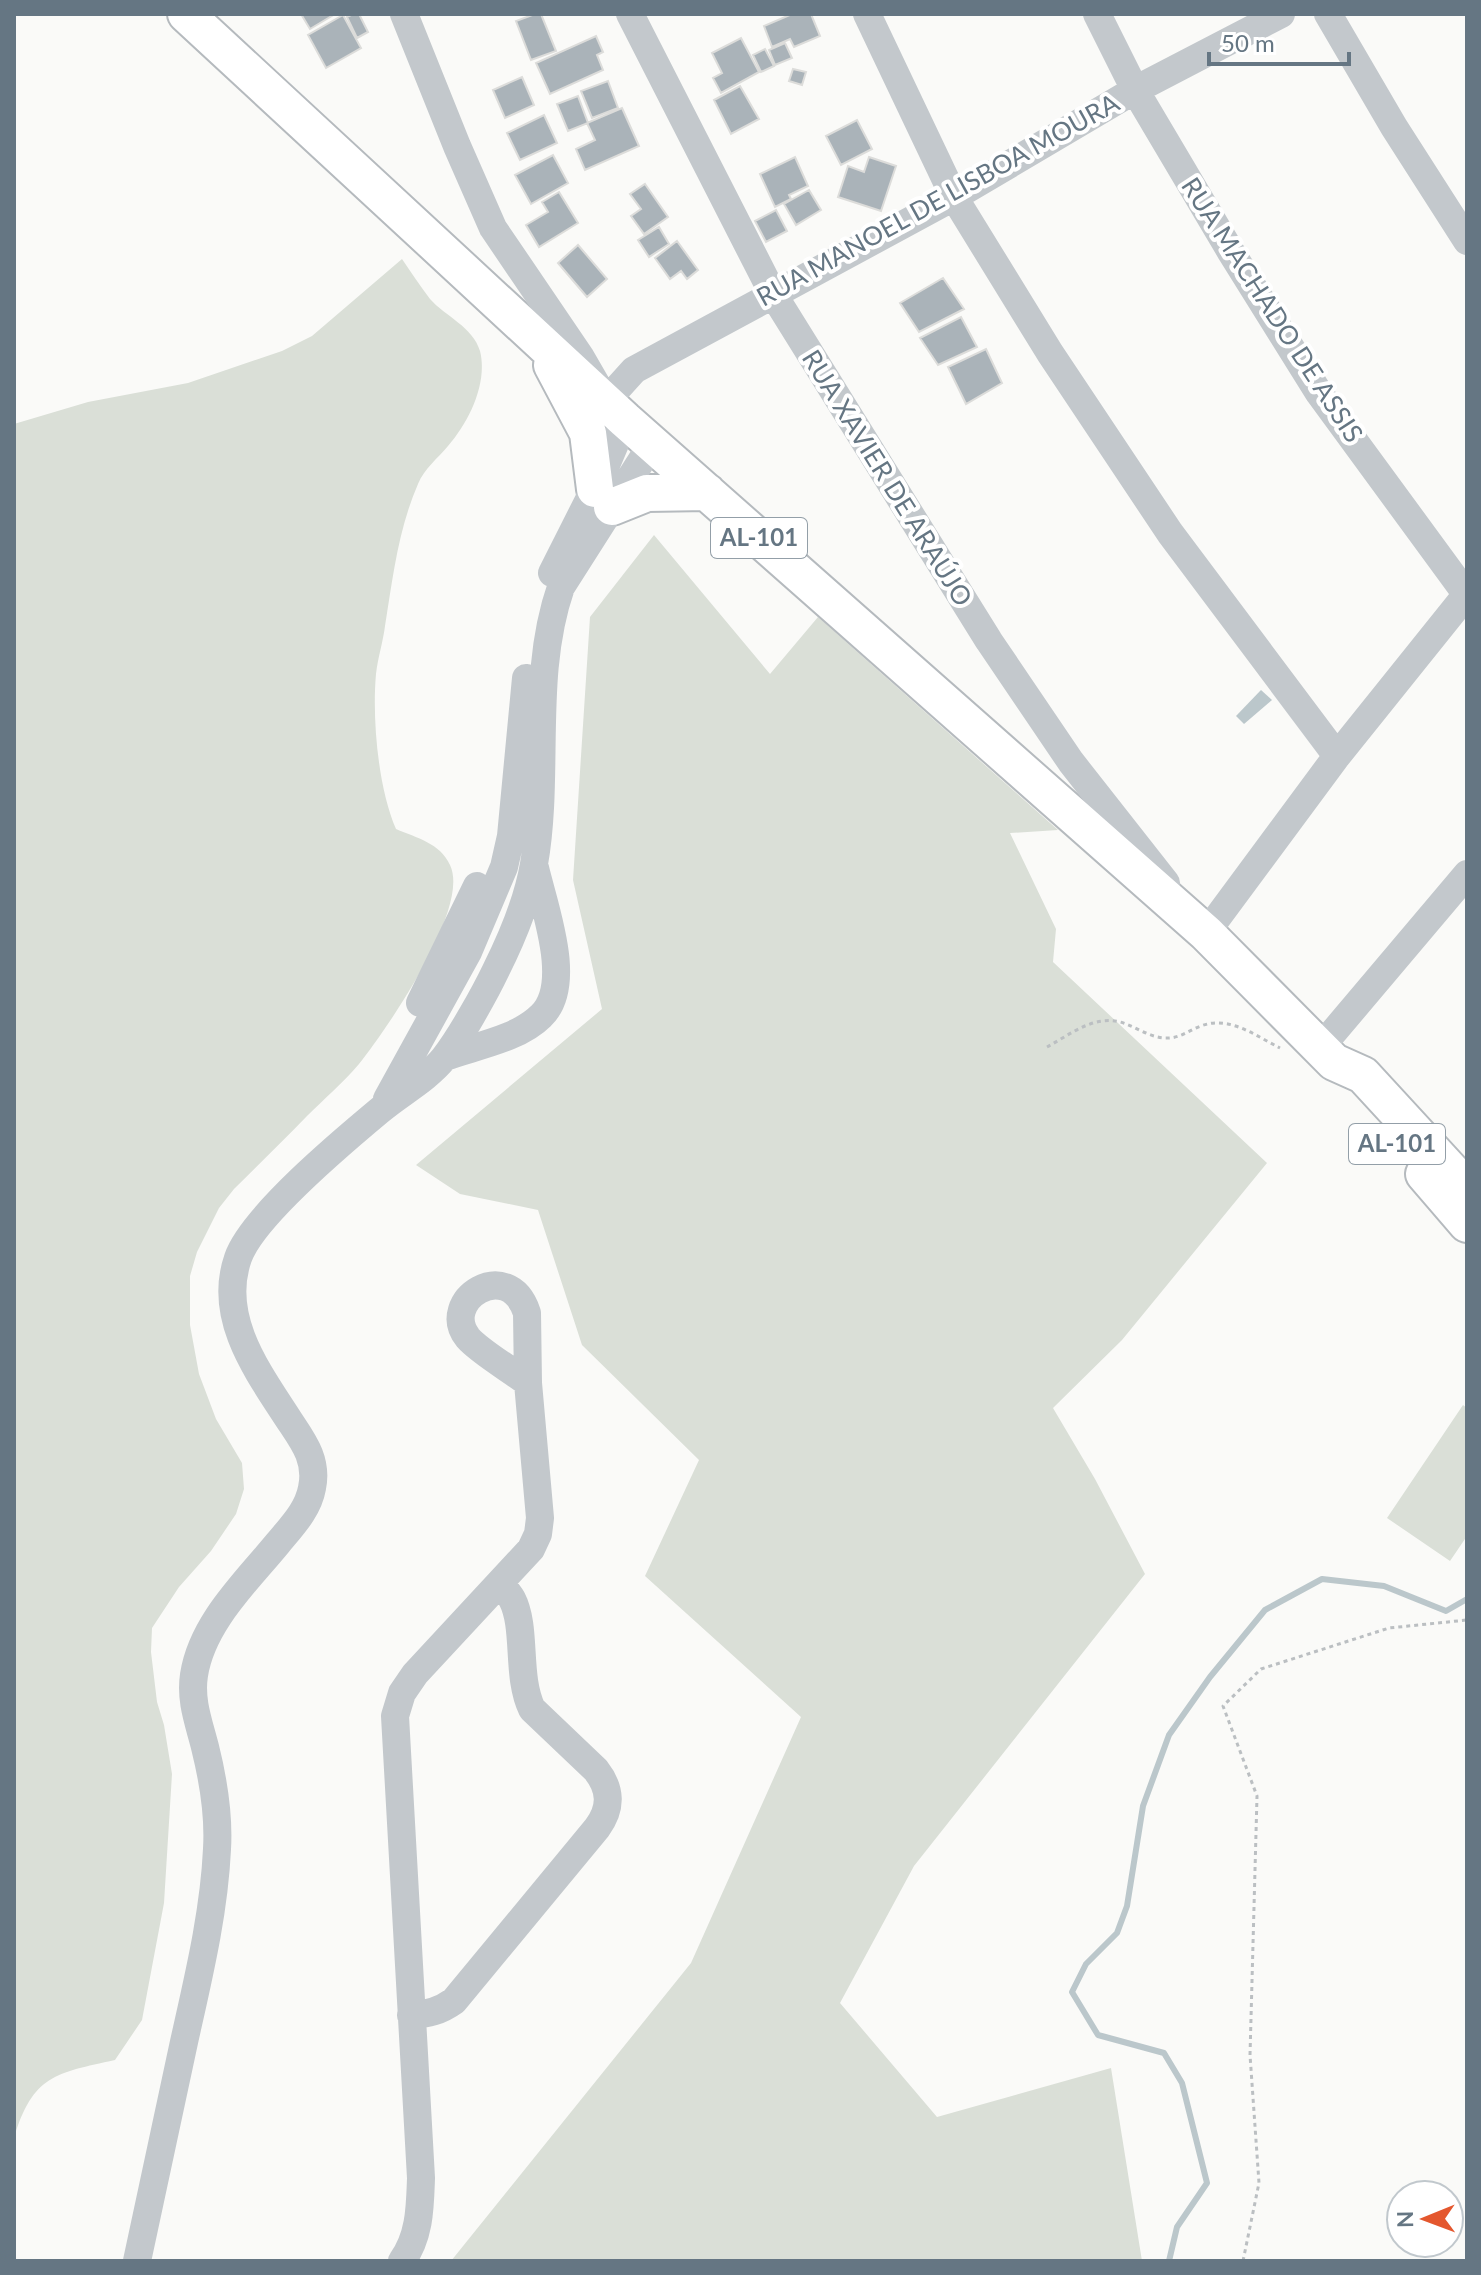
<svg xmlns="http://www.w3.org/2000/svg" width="1481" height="2275" font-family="Lato,sans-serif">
  <rect width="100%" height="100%" fill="#fafaf8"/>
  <!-- green -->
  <path fill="#dadfd7" d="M402,259C411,272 420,286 430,299C445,316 473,327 480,351C488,383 469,422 448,446C438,458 424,469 418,484C398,530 393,577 385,626C383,642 378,657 376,674C372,718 378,788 396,829C417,838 440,843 450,865C471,908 386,1030 359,1064C343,1083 324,1099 307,1116C283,1141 258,1165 234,1189L219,1208L197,1252L190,1276V1325L199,1374L216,1419L242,1463L244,1489L236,1514L211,1551L179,1587L152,1628L151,1652L157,1702L164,1725L172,1774L164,1903L142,2020L115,2060C56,2073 33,2075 14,2138V424L88,402L188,383L282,351L312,336Z
    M654,535L770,674L818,617L1058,830L1010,833L1056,929L1053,962L1267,1163L1122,1340L1053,1408L1095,1479L1145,1574L914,1866L840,2003L937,2117L1111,2068L1142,2261H451L691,1963L801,1717L645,1576L699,1460L582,1345L538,1210L460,1194L416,1165L602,1009L573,880L590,617Z
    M1463,1405L1467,1408V1536L1450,1561L1387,1518Z"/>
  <!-- water -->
  <path fill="#bbc7cb" d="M1261,690L1272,700L1244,724L1236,716Z"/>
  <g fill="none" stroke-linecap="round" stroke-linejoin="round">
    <!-- stream -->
    <path stroke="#bbc7cb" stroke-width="6" d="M1169,2261L1177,2227L1207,2183L1182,2083L1164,2053L1098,2035L1072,1992L1086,1964L1117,1933L1127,1906L1143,1806L1169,1735L1210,1677L1265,1610L1322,1579L1384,1586L1446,1611L1467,1599"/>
  </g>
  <!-- building -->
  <path fill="#aab3b9" stroke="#dcdcda" stroke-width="2" d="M301,14H335L310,29Z
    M353,14H359L368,32L357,38L347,17Z
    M535,14H541L556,51L531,60L516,21Z
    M792,14H811L820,36L794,47L790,39L772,47L764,26Z
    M343,15L361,48L326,68L308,35Z
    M596,36L603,52L597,55L603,70L550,94L536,63Z
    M741,38L759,72L721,93L713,78L722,73L712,53Z
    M785,43L792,58L775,65L769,50Z
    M765,49L774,66L761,72L753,55Z
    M793,69L806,72L802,85L789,81Z
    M522,77L534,105L505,118L493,90Z
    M608,81L618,108L592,118L581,91Z
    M740,86L759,119L731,134L714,100Z
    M578,96L588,123L568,131L557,104Z
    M622,108L639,146L585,170L576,149L595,140L587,123Z
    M544,115L557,143L520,160L507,133Z
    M857,120L872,149L841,165L826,136Z
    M553,155L568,183L531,204L515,175Z
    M795,157L808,186L789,195L791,199L775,207L760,174Z
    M869,157L896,166L881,211L838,197L848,166L864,172Z
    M645,184L668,217L644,234L631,216L641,209L630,194Z
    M809,190L821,210L796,225L784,204Z
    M559,192L578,223L539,247L526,225L548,212L542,202Z
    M776,210L787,231L766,242L755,221Z
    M659,227L669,244L649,257L638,240Z
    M677,241L698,270L687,279L681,271L670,279L655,258Z
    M578,245L607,279L587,297L558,263Z
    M943,278L964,309L919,332L900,303Z
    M961,317L977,347L938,365L920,338Z
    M986,349L1002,383L966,404L948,367Z"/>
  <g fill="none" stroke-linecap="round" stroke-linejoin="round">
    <defs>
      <path id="major" d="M186,14L625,420L1206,933L1334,1062L1363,1075L1467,1188
        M552,365L588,433L595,489
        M612,507L647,493L707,492
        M1424,1174L1467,1224"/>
    </defs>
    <!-- major casing -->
    <use href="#major" stroke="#b5babe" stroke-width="40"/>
    <!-- path -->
    <path stroke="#bbbfc2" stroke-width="3" stroke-dasharray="4 4" stroke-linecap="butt" d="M1047,1047C1071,1034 1097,1012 1126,1024C1139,1029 1152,1038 1166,1038C1179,1039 1189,1030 1201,1026C1229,1015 1256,1036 1280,1048
      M1243,2261L1259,2183L1250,2055L1257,1796L1223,1706L1261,1669L1389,1628L1467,1620"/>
    <!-- minor -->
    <path stroke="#c3c8cc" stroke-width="28" d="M404,14L457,146L493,228L580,356L606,401L634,370L954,197L1135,90L1281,14
      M630,14L773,294L989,641L1071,762L1166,883
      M867,14L954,197L1050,353L1170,533L1337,756
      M1097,14L1135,90L1231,252L1319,393L1467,595
      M1328,14L1394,127L1467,241
      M552,573L603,472L625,420
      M1206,933L1337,756L1467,594
      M420,1003L477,886
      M1320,1048L1467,874
      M445,1057C475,1046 518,1039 541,1016C574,985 544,907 535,868
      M387,1099L468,952L504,867L511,836L526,678
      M411,2015C428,2014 440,2011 454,2001L597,1828C612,1808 611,1789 596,1770L532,1709C516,1676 527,1628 512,1599C509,1594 504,1588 500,1583
      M137,2261C153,2188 168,2115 184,2042C198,1979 214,1914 217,1849C219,1816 213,1779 205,1747C199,1723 190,1701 194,1675C202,1623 246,1582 278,1543C292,1526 308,1510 312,1488C318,1460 303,1441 289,1420C258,1372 217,1318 238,1258C252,1217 343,1141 379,1111C400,1093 426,1080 444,1058C460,1038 485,993 496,970C512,938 528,900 534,864C550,773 530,676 561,587L652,444
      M402,2261C420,2236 420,2207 421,2178L395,1716L402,1693L415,1674L531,1549L538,1534L540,1518L528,1383L527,1313C508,1255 438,1301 468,1338C480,1352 513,1371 528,1383"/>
    <!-- major -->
    <use href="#major" stroke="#fff" stroke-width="36"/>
  </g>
  <g text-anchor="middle" stroke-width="8" stroke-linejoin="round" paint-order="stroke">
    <!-- shield labels -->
    <g fill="#fff" stroke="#939fa8" stroke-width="2">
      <rect x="711" y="518" width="96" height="40" rx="6"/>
      <rect x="1349" y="1124" width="96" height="40" rx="6"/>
    </g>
    <g font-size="24" font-weight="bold" fill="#657683">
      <text x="759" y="546">AL-101</text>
      <text x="1397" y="1152">AL-101</text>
    </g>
    <!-- street labels -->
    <g font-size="26" fill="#657683" stroke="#fff">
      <text transform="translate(938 200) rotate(-29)" y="9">RUA MANOEL DE LISBOA MOURA</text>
      <text transform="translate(1272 310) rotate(57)" y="9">RUA MACHADO DE ASSIS</text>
      <text transform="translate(887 478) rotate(58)" y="9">RUA XAVIER DE ARAÚJO</text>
    </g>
  </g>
  <!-- border -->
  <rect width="1481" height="2275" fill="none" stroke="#657683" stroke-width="32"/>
  <!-- north arrow -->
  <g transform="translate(1425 2219) rotate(269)"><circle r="38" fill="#ffffff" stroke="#c1c8cd" stroke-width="2"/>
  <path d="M0-6L14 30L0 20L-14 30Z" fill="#e4572e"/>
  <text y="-12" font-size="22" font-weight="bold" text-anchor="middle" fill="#657683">N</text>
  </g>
  <!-- scale -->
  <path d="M1209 52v12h140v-12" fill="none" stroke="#657683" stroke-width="4"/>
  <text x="1221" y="52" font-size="24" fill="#657683" stroke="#ffffff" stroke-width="6" paint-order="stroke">50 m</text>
</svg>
